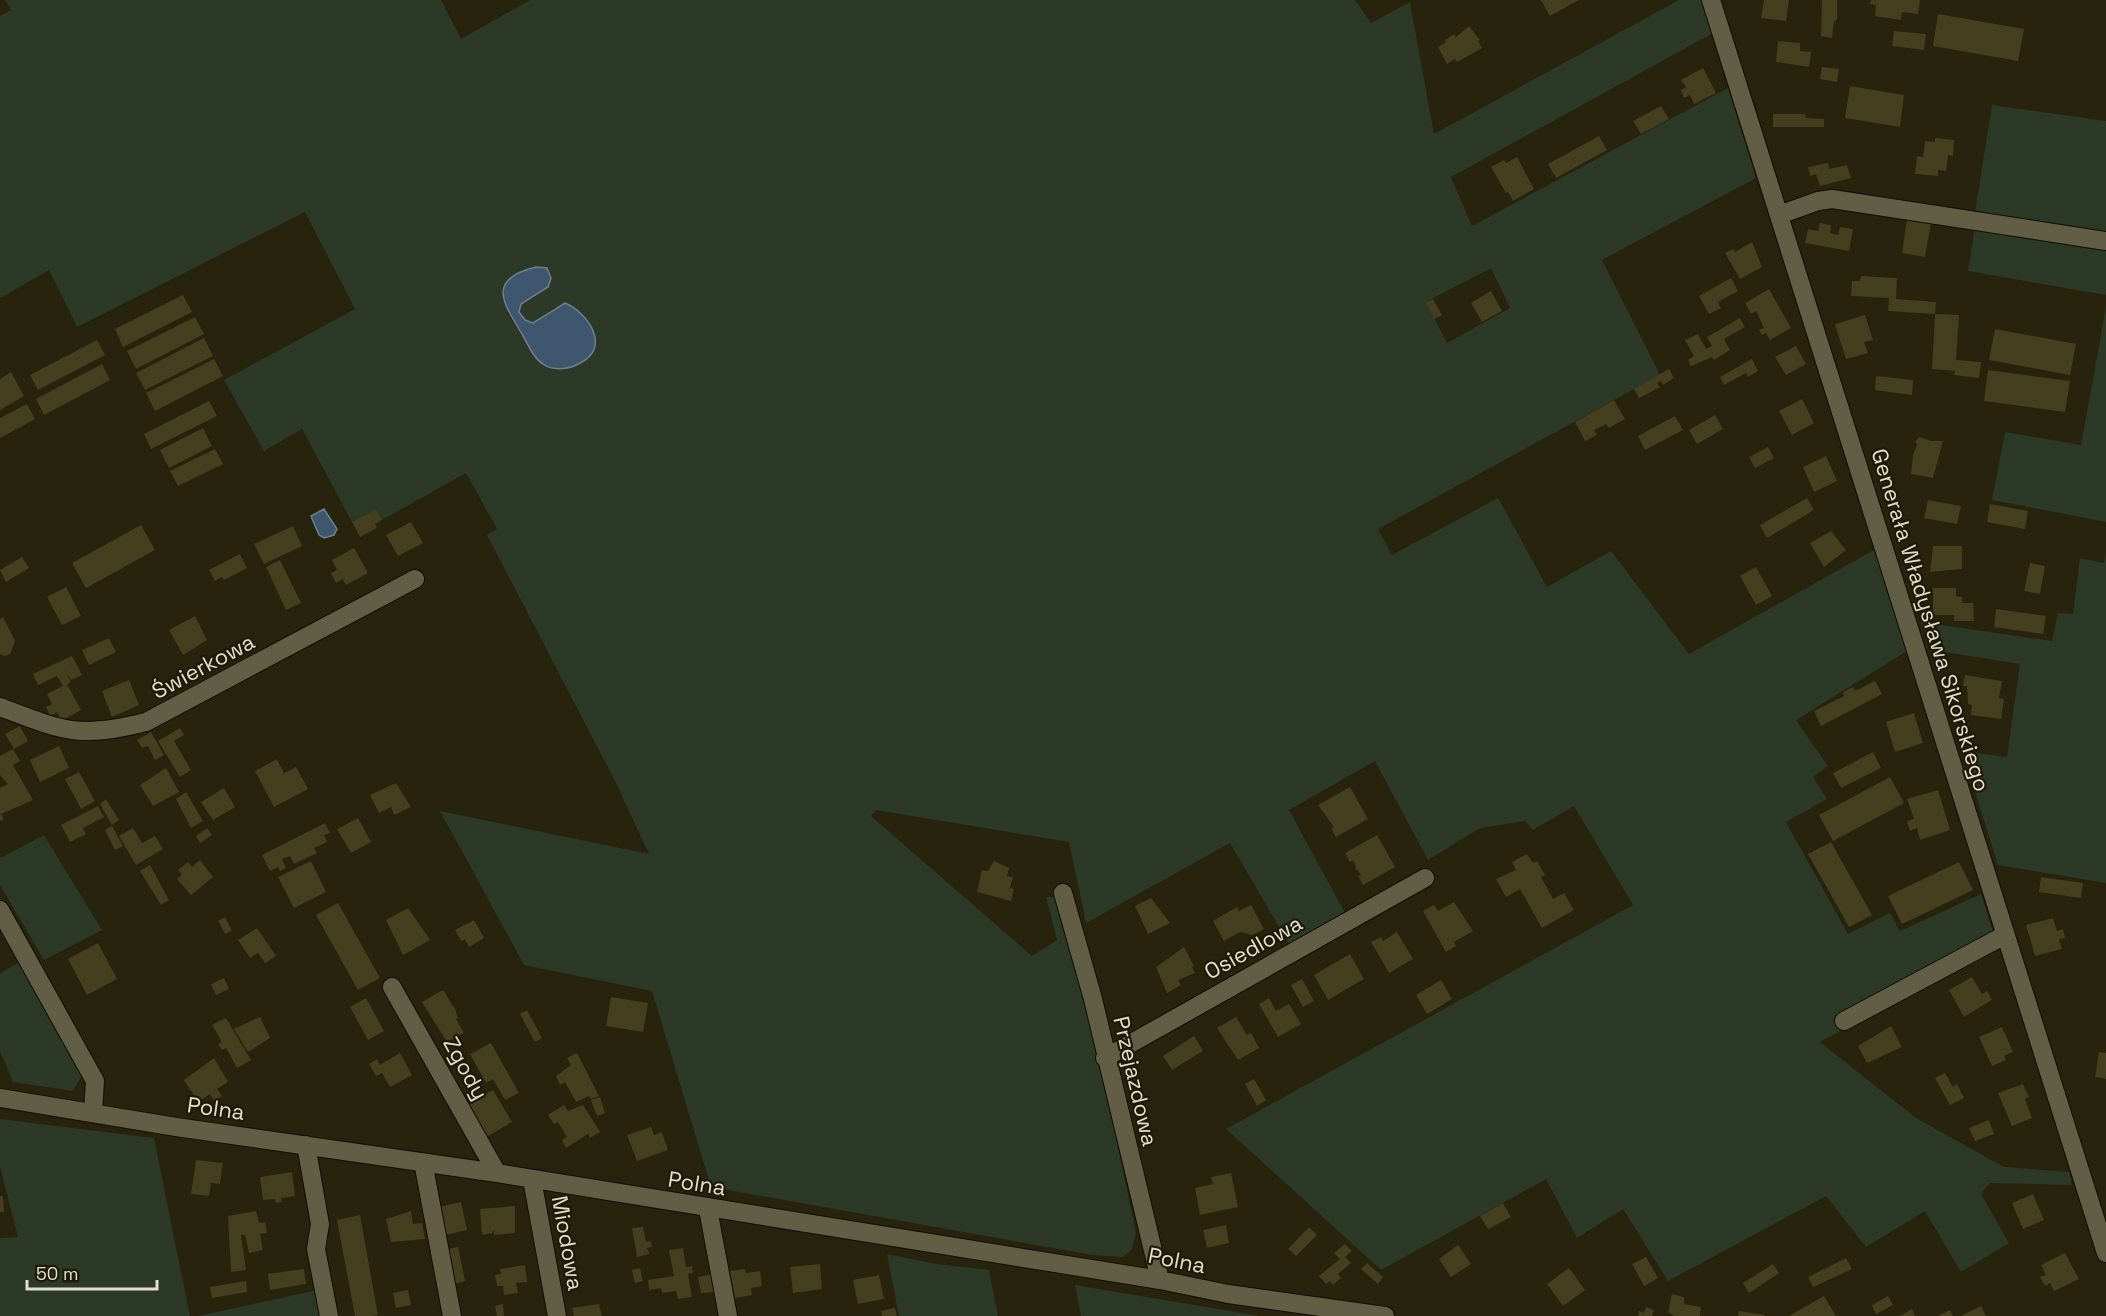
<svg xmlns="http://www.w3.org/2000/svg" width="2106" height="1316" font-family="'Space Grotesk',sans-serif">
  <rect width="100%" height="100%" fill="#27230d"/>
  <!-- green -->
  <path fill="#2c3927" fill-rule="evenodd" d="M5,0H441L461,39L530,0H1355L1371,23L1410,2L1434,134L1679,0H1702L1713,33L1451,177L1472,226L1728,88L1756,178L1596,263L1602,260L1660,375L1378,529L1392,555L1498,498L1547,587L1611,551L1689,654L1874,550L1907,651L1796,720L1828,766L1813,777L1827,799L1786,822L1848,934L1890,913L1900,931L1981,894L1993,932L1837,1019L1842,1030L1820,1042L1916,1118L2004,1167L2069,1172L2072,1185L1990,1183L1981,1194L2009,1243L1961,1272L1925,1211L1866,1247L1826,1196L1668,1281L1623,1209L1577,1238L1546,1179L1381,1270L1226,1129L1633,905L1574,806L1533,830L1525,821L1480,828L1428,860L1375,761L1289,810L1345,913L1289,944L1230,843L1086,923L1069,842L876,810L871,816L1032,956L1057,940L1046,897H1056L1088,1004L1136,1233L1131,1251L1122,1257L1092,1255L711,1187L652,991L524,965L440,811L649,854L615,781L487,535L497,529L466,473L382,520L376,509L352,522L302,429L264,451L224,380L355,309L305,212L77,327L49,270L0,298V16L11,10ZM536,267L547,268L537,296L521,304L519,312L525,321L533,323L557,306L536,357L507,313L523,271ZM1491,268L1510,308L1447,343L1426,302Z
    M1992,105L2106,121V233L1975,212Z
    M1975,228L2106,250V295L1968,271Z
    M2106,307V522L1992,500L2005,432L2081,445Z
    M2106,554V883L1998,865L1962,751L2007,757L2020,664L1932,650L1921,622L2052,641L2058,613L2073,614L2080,558L2104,563Z
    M44,835L102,930L44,960L0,885V858Z
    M20,961L83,1074L73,1091L13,1082L0,1051V974Z
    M0,1119L154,1138L190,1316H0V1238L18,1237L0,1166Z
    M887,1254L937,1264L989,1270L998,1316H899Z
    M1075,1285L1260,1316H1081Z
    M318,1290L322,1316H198Z"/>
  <!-- water -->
  <path fill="#3f566f" stroke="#707f8d" stroke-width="1.5" d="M536,267L547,268L551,278L548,287L521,304L519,312L525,320L533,323L565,303C587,312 611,346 582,362C571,369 554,372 543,364C533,358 528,344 522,334C503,303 486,279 536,267Z
    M324,509L337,529L334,535L324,538L319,535L311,516Z"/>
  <!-- building -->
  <path fill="#443f1f" d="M1541,0H1579L1550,16Z
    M1764,0H1789L1786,21L1761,18Z
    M1822,0H1837V19L1834,22L1832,38L1821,36Z
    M1871,0H1920L1918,14L1902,12L1901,20L1875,16L1876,5L1870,4Z
    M1938,14L2024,29L2018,61L1933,46Z
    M1469,26L1480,40L1478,41L1482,48L1457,62L1455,59L1447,64L1438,47L1446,42L1445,40L1454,34L1456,37Z
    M1894,31L1926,34L1924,50L1892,46Z
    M1778,41L1800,43V51L1811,52L1809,67L1776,62Z
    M1822,67L1839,69L1837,82L1820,79Z
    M1703,68L1716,93L1694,104L1690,95L1684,98L1681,90L1686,87L1681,80Z
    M1850,86L1904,95L1900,127L1845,118Z
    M1661,106L1669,119L1641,134L1633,121Z
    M1773,114H1805L1806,118L1824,119V127H1773Z
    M1599,136L1607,150L1556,178L1548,164Z
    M1935,138L1954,140L1953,156L1948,155L1946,171L1938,170V176L1915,174L1917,156L1923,157L1925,141L1935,142Z
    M1517,157L1534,189L1513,201L1508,192L1506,193L1491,167L1504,160L1506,163Z
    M1828,163L1829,169L1847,165L1851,178L1820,186L1816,174L1810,176L1808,167Z
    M1907,219L1931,223L1925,257L1902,253Z
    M1820,223L1831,225L1830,233L1838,235L1840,227L1853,229L1849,251L1805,243L1808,229L1818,231Z
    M1752,242L1762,267L1740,279L1725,253L1733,249L1735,252Z
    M1861,276L1897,278L1896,299L1936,302L1935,314L1959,315L1956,360L1981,362L1979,378L1954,375L1955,371L1932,369L1935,314L1888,311L1889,298L1851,296L1852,281H1860Z
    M1731,278L1738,291L1718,302L1721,308L1709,314L1699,296Z
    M1769,289L1791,328L1770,340L1766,333L1762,335L1759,330L1764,328L1756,311L1751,314L1745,303Z
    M1491,291L1502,311L1482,322L1471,303Z
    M183,295L192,312L123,347L115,329Z
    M1433,299L1442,315L1434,319L1426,302Z
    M1865,315L1873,340L1864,342L1868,353L1846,359L1835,324Z
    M195,317L204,334L136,369L127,351Z
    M1740,318L1745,327L1724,339L1730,350L1714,360L1712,357L1691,366L1688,360L1694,356L1685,340L1698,334L1706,349L1712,346L1707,337Z
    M1995,329L2076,344L2070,375L1989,360Z
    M204,338L213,356L145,390L136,373Z
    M97,340L105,355L38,390L30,375Z
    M1796,346L1806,364L1786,375L1775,357Z
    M214,359L223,376L155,411L146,393Z
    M1752,359L1758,371L1748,377L1746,373L1724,385L1720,377Z
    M102,364L110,380L44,415L36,399Z
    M1669,369L1674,378L1663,385L1661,381L1657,383L1660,387L1639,398L1634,389Z
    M1988,370L2070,381L2065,412L1984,401Z
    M11,372L24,396L0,410V379Z
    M1876,376L1913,380L1912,395L1875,390Z
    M1802,399L1814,423L1792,435L1779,411Z
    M1614,400L1625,419L1609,428L1606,424L1594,430L1597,435L1585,441L1575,422Z
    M209,401L217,416L151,449L144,434Z
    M27,404L35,419L0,438V418Z
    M1715,415L1723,429L1697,444L1689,430Z
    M1675,416L1683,430L1645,450L1638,436Z
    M203,428L212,446L169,468L160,450Z
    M1919,437L1931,441H1943L1933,478L1911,474L1913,455L1917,445L1915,442Z
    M1768,447L1774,458L1755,468L1749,457Z
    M215,449L223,464L178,486L170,471Z
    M1826,456L1837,481L1814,492L1803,467Z
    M1807,498L1814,510L1767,538L1760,525Z
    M1928,500L1961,506L1957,524L1924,518Z
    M1990,504L2028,511L2025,529L1987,522Z
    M376,509L382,520L375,524L377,528L360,537L352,522Z
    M411,522L423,543L398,556L386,535Z
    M141,525L155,550L86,588L72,563Z
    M293,526L302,546L264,564L254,544Z
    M1831,531L1846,550L1824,567L1810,543Z
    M1933,546H1962V569L1930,572Z
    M354,548L368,573L346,585L343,579L336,583L331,573L337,570L332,560Z
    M240,554L247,568L224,580L222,577L215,581L209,570Z
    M22,557L29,568L6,582L0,570Z
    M280,560L301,603L286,610L266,567Z
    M2030,563L2045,566L2040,594L2024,591Z
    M1756,567L1772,596L1756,605L1740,576Z
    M66,587L81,616L62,625L47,597Z
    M1933,588H1956V596L1962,597V603H1973L1974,621H1954V615H1933Z
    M1996,609L2046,616L2043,634L1994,627Z
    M195,616L207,640L183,655L169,630Z
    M3,617L15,641L10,654L4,656L0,654V619Z
    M109,638L116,652L89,665L82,650Z
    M72,656L82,675L71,680L64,669L71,682L67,684L81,710L61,721L57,712L50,716L46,707L52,704L47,694L63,686L57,676L38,685L33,674Z
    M1965,675L2002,681L1999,698L2004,699L2001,719L1971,715L1972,705L1968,704L1967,686H1963Z
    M129,680L139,705L112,717L102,691Z
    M1875,681L1882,694L1821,726L1814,711L1844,696L1843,692L1853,687L1855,691Z
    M1914,713L1923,743L1895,752L1886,722Z
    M20,726L28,741L14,749L5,734Z
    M180,728L184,735L174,741L191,770L180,777L158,741Z
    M151,732L164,755L155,760L148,746L142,748L137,740Z
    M59,746L69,768L40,782L30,760Z
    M13,749L20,761L13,765L33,800L1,814L4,819L0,821V788L8,784L0,775V756Z
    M1873,752L1881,768L1841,788L1833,773Z
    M277,759L284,773L296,767L308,789L274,807L255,771Z
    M166,768L179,792L153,806L140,785Z
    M79,772L95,801L81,809L65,779Z
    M1890,777L1904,803L1833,841L1819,815Z
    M396,783L411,807L394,815L391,807L379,813L370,795Z
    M1350,787L1368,819L1336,837L1331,828L1334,827L1318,805Z
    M224,788L235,807L213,820L201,802Z
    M1938,790L1950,830L1920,840L1917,828L1910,831L1907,821L1914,819L1907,799Z
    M186,792L203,821L191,828L176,799Z
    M106,799L119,820L112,825L100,804Z
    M98,806L104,817L83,828L86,834L70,842L61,825Z
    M358,818L371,842L351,853L337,829Z
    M325,823L330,833L324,835L327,842L314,848L317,853L294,864L290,856L282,859L286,868L280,871L278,867L270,871L262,855Z
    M112,826L123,846L115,850L105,830Z
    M133,828L142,843L155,836L163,849L136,865L119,836Z
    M207,828L212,835L200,843L196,836Z
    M1377,835L1395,867L1363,885L1358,876L1361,875L1357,869L1355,870L1356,867L1353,860L1350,862L1345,853Z
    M1831,842L1872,915L1849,927L1808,854Z
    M1527,854L1533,863L1537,861L1545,875L1541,877L1553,899L1564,893L1574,910L1542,928L1520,889L1506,897L1496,879L1516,870L1512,862Z
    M200,860L213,877L191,895L177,879L182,875L178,870L188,862L192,867Z
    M311,861L326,892L294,908L278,877Z
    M994,861L1009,868L1007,876L1013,877L1010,888L1014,889L1011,901L977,892L982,870L988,871Z
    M1959,862L1973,890L1902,924L1888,896Z
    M150,865L169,900L161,905L140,871Z
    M2041,877L2083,883L2081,898L2039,892Z
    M1151,898L1170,923L1148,934L1135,906Z
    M1454,902L1473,931L1454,942L1456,946L1446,952L1423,911L1434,905L1438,911Z
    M338,903L380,978L358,990L316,915Z
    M1251,905L1264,929L1252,935L1240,932L1224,941L1213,921L1237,907L1239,911Z
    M408,908L430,940L403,955L386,920Z
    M225,917L232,931L225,934L218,921Z
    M2053,918L2057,931L2063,929L2065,938L2059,939L2062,949L2035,956L2026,925Z
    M474,920L484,938L469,947L465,939L461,941L455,930Z
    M257,928L276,956L265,963L258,953L250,958L238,940Z
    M1397,932L1413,959L1389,973L1371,942L1381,937L1383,941Z
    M98,943L117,979L87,995L68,959Z
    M1184,947L1194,966L1192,967L1195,973L1178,980L1181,985L1167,993L1156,967Z
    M1350,954L1364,979L1328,1000L1314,975Z
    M1972,977L1982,994L1987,991L1992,1000L1964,1017L1949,990Z
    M224,978L229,989L216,995L211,984Z
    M1302,979L1314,1001L1303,1007L1291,985Z
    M1441,980L1452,999L1427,1014L1416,995Z
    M443,990L455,1009L458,1018L456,1019L464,1033L447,1042L422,1002Z
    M611,997L648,1003L643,1032L606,1026Z
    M366,998L384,1031L368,1040L350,1007Z
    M1269,998L1276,1011L1289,1004L1301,1024L1278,1037L1259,1004Z
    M527,1010L542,1038L535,1042L520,1014Z
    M260,1017L270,1038L248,1052L234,1029Z
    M1236,1017L1247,1035L1251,1033L1259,1048L1238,1060L1217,1028Z
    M226,1018L251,1060L237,1068L226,1048L222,1050L218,1044L222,1042L212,1025Z
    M1891,1026L1902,1047L1867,1063L1858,1046Z
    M2002,1027L2013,1052L2004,1056L2006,1060L1992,1066L1979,1037Z
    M1194,1036L1203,1051L1172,1070L1163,1056Z
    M491,1043L519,1093L505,1100L493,1079L486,1083L470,1054Z
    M2099,1052L2106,1053V1079L2095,1077Z
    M400,1053L412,1075L390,1087L382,1073L376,1076L369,1064L377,1059L380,1065Z
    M577,1053L599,1096L591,1099L589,1096L576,1102L565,1082L560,1085L556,1076L571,1065L567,1058Z
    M214,1058L228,1082L217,1089L222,1096L214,1101L210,1094L198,1102L184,1080Z
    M1945,1073L1953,1087L1957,1084L1964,1098L1950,1105L1935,1078Z
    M1254,1079L1266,1100L1257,1106L1245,1084Z
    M2023,1084L2029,1097L2025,1099L2032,1118L2012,1126L1998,1093Z
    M493,1090L512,1122L486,1137L468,1105Z
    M600,1097L605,1113L597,1116L591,1100Z
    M564,1105L568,1111L583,1105L600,1132L590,1138L588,1134L566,1148L562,1140L567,1137L558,1122L554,1124L548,1115Z
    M1989,1120L1994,1134L1975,1141L1969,1128Z
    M651,1127L654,1135L662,1132L668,1150L637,1161L627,1135Z
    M196,1160L223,1163L220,1184L211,1183L209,1196L191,1194Z
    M292,1172L295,1196L281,1198L282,1202L276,1203L275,1199L263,1200L260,1177Z
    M1231,1173L1238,1207L1200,1215L1195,1188L1213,1184L1211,1177Z
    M2033,1194L2044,1220L2023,1229L2012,1203Z
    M0,1196H3L4,1212H0Z
    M461,1202L467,1230L445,1235L439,1207Z
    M1503,1203L1511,1217L1488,1229L1480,1216Z
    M515,1206V1233L494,1235V1229L492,1233L482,1235L480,1209Z
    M256,1211L259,1223L265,1222L267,1233L260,1234L263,1250L249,1253L245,1235H241L246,1270L231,1272L228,1216Z
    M411,1211L413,1224L422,1223L425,1239L391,1242L386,1219Z
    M360,1215L378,1315L372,1316H355L337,1220Z
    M1226,1225L1229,1243L1207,1248L1203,1230Z
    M643,1227L646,1242L651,1241L652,1247L647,1248L649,1254L637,1257L632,1228Z
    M1309,1227L1317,1235L1296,1256L1288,1249Z
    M1345,1244L1352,1251L1345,1257L1351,1263L1338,1274L1341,1278L1333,1285L1330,1281L1326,1284L1319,1276L1340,1259L1334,1253Z
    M1458,1245L1471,1264L1451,1277L1439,1259Z
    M458,1247L465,1281L455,1284L448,1249Z
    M683,1248L686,1267L692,1266L693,1273L688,1274L692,1297L678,1299L676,1291L662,1293L661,1288L649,1290L648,1280L674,1276L669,1250Z
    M2065,1253L2079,1279L2054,1291L2050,1283L2045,1286L2040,1277L2046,1275L2041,1265Z
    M1646,1257L1658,1278L1644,1286L1632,1264Z
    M1846,1258L1852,1269L1813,1287L1808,1277Z
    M1367,1263L1383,1277L1378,1284L1361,1269Z
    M820,1264L822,1289L793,1293L790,1267Z
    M1773,1264L1779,1273L1749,1293L1743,1283Z
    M525,1265L527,1282L516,1283L518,1293L504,1295L503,1286H497L495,1275L501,1274L500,1269Z
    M640,1268L643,1281L635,1283L632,1270Z
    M1569,1268L1585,1290L1563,1306L1547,1284Z
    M304,1269L306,1284L270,1290L268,1274Z
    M745,1269L746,1273L760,1271L762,1286L751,1288L752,1295L735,1298L730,1271Z
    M715,1274L718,1292L701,1293L698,1277Z
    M879,1275L884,1299L858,1304L853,1280Z
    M246,1281L247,1292L212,1298L210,1287Z
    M408,1290L411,1305L396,1308L393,1293Z
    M1672,1294L1684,1297V1304L1701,1307L1700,1316H1674L1668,1312Z
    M1824,1296L1836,1316H1789Z
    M1888,1296L1893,1305L1876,1314L1872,1305Z
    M503,1304L504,1316H497L495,1306Z
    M599,1304L602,1316H574L572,1308Z
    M1981,1306L1986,1316H1961Z
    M1646,1307L1654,1310L1652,1316H1638L1639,1311L1644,1313Z
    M895,1308L897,1316H882L881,1311Z
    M1912,1309L1915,1316H1900Z
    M1950,1310L1953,1316H1938Z
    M1739,1311L1765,1315V1316H1738Z"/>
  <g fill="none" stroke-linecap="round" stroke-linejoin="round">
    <defs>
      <path id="minor" d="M1711,0L2106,1253
        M1779,215L1818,201L1832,199L2106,241
        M0,707C63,731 78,739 146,722L415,579
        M1063,893L1093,999L1160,1280
        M0,910L95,1081L93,1113
        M392,987L497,1173
        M1844,1021L2005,935
        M1105,1058L1425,878
        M0,1098L176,1127L497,1173L1160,1280L1228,1294L1385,1316
        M306,1145L320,1224L316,1249L329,1316
        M423,1162L452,1316
        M532,1179L557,1316
        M708,1209L728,1316"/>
    </defs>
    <!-- minor casing -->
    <use href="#minor" stroke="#100c00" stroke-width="20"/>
    <!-- minor -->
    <use href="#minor" stroke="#625e46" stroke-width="18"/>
  </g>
  <g text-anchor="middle" stroke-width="4.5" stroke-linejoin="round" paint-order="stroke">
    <!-- street labels -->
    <g font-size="22" fill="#e2dfd2" stroke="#1e1a05">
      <text transform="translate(1931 620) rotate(73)" y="8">Generała Władysława Sikorskiego</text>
      <text transform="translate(203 666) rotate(-28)" y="8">Świerkowa</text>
      <text transform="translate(1253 947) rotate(-29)" y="8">Osiedlowa</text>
      <text transform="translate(466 1068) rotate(61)" y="8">Zgody</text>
      <text transform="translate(1136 1081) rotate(77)" y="8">Przejazdowa</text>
      <text transform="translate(216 1108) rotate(8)" y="8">Polna</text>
      <text transform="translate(697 1183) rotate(9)" y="8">Polna</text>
      <text transform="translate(568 1243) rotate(80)" y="8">Miodowa</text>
      <text transform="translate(1177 1260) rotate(11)" y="8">Polna</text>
    </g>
  </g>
  <!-- scale -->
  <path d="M27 1280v9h130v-9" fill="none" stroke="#e2dfd2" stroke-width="3"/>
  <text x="36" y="1280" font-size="18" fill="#e2dfd2" stroke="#1e1a05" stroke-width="4.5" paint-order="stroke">50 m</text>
</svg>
